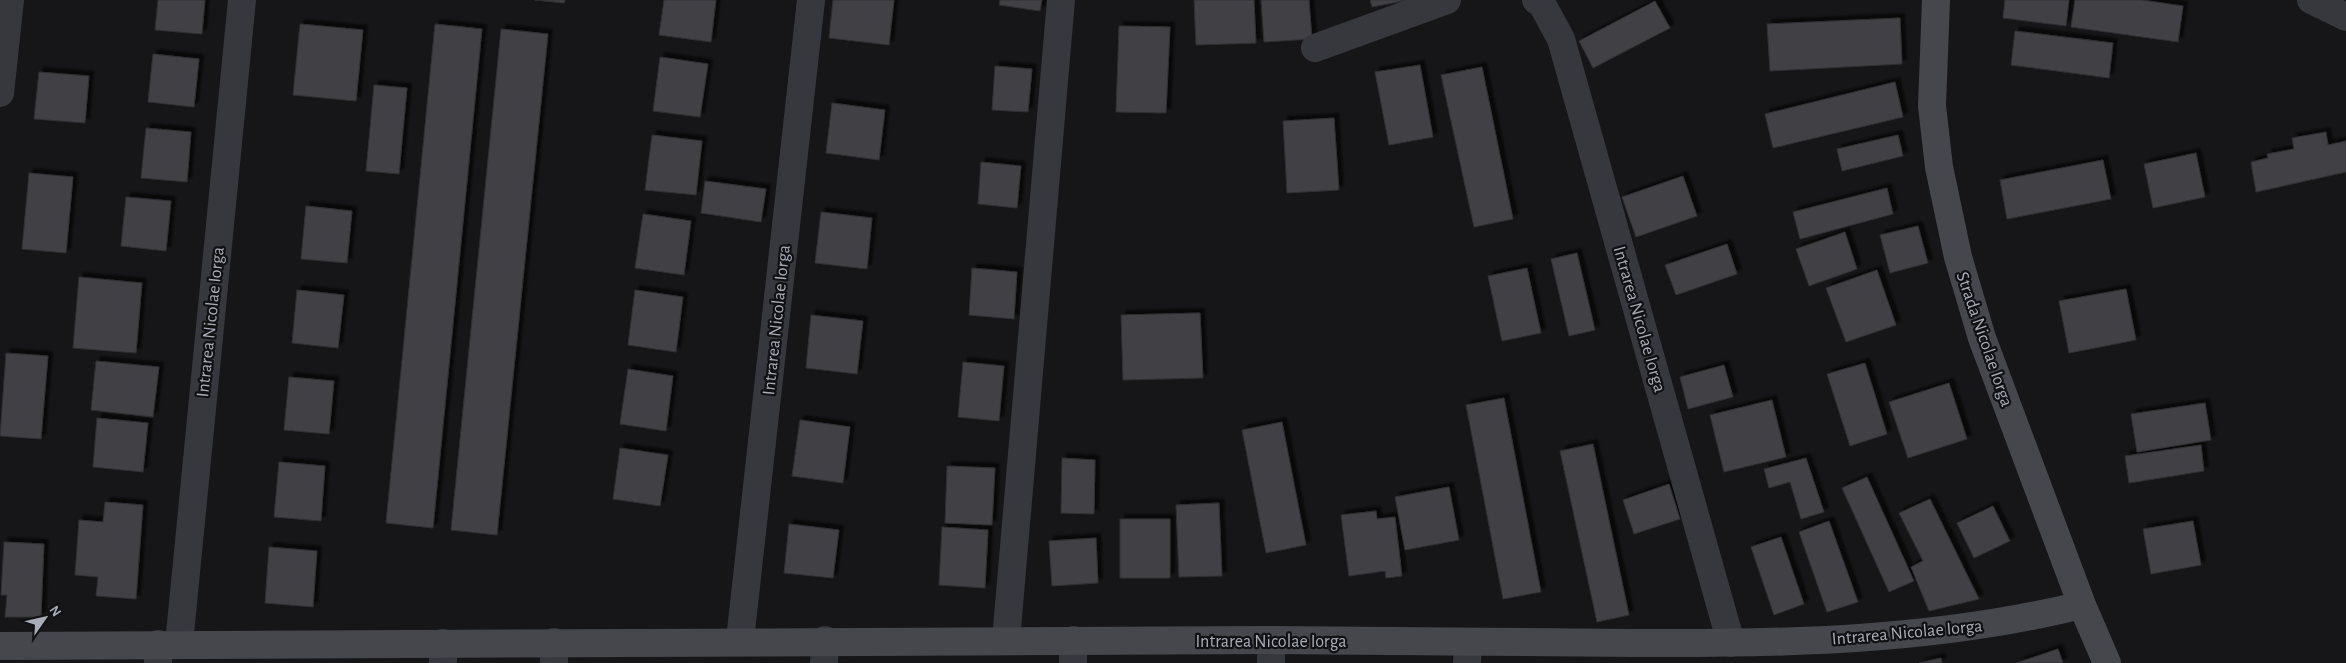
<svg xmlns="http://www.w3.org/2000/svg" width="2346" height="663" font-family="'Alegreya Sans',sans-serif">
  <defs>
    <filter id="shadow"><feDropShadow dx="4.5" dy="-4.5" stdDeviation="1" flood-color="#0009"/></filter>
  </defs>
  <rect width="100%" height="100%" fill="#161618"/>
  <!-- building -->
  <path fill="#404145" stroke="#303034" filter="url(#shadow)" d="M158,0H205L202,34L155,30Z
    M535,0H565L564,3Z
    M664,0H716L711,42L659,35Z
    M833,0H894L889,45L829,38Z
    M1000,0H1042L1040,11L999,5Z
    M1194,0H1254L1256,43L1196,45Z
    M1261,0H1309L1312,39L1264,42Z
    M1370,0H1408L1372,7Z
    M2005,0H2069L2066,26L2003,18Z
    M2075,0H2142L2183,6L2178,42L2071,27Z
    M1655,1L1670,28L1593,68L1579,41Z
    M1900,18L1902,64L1770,71L1767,24Z
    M300,24L363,30L356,101L293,95Z
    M435,24L482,29L433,528L386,523Z
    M1119,26L1170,27L1166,113L1116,112Z
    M501,29L548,34L497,535L451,530Z
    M2015,31L2113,43L2109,78L2011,65Z
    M153,54L199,59L194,107L148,102Z
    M660,57L708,64L700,117L653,111Z
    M1420,65L1433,137L1389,145L1375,72Z
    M995,66L1032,69L1028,112L992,110Z
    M1482,67L1513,219L1474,227L1441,75Z
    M39,72L89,76L85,123L34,119Z
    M1895,82L1903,117L1773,148L1765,114Z
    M374,85L407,88L399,174L366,171Z
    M832,103L885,110L879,160L826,153Z
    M1334,118L1339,190L1287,193L1283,121Z
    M146,128L191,132L187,182L141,178Z
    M2326,132L2328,145L2346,141V172L2256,192L2251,162L2268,158L2267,154L2294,149L2292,138Z
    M652,135L702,141L696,195L645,190Z
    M1898,135L1903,156L1842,171L1837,149Z
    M2196,153L2205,197L2153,208L2144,164Z
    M2103,160L2111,199L2007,219L2000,180Z
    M981,162L1021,166L1017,208L978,204Z
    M29,173L73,177L66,253L22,249Z
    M1683,176L1697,216L1636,237L1622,197Z
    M705,181L766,189L761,222L701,213Z
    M1887,188L1893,214L1800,239L1793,212Z
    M126,197L171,201L166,251L121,246Z
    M306,206L352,211L347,263L301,259Z
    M821,212L872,218L867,269L815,263Z
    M643,214L691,221L684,275L635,268Z
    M1918,226L1928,263L1890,273L1880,235Z
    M1845,232L1857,269L1809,286L1796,249Z
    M1727,244L1737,274L1676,295L1665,265Z
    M1577,253L1595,330L1569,336L1551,259Z
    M972,268L1017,272L1014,319L969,315Z
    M1527,268L1541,333L1502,341L1488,276Z
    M1877,270L1896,325L1846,342L1826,288Z
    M79,277L142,283L136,353L73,348Z
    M2126,289L2136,340L2069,353L2059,301Z
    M297,290L344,295L338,348L292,343Z
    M635,290L683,297L676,352L628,345Z
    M1200,313L1203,378L1123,380L1121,315Z
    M811,315L863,321L857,374L806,368Z
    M6,353L48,356L41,439L0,436Z
    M96,361L159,367L153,417L91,410Z
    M963,362L1004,366L999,421L958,417Z
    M1865,363L1887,434L1850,446L1827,374Z
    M1724,365L1733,397L1688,409L1680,377Z
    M628,369L673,376L666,431L620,424Z
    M289,377L334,381L329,434L284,430Z
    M1949,383L1967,439L1908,458L1889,402Z
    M1504,398L1541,592L1503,599L1466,405Z
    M1772,400L1786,457L1724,472L1710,415Z
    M2205,403L2211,440L2137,452L2131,414Z
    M97,418L148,423L143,472L93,467Z
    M800,420L850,427L843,483L792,476Z
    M1282,422L1306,545L1266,553L1242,430Z
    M1593,444L1629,615L1597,622L1560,451Z
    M2201,445L2204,471L2129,483L2125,456Z
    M620,448L668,455L660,506L613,499Z
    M1062,458L1095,460L1094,514L1061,513Z
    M1806,458L1824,512L1801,519L1790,482L1769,488L1764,469Z
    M279,462L325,466L321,521L274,517Z
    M947,466L995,468L992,525L945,523Z
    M1867,477L1914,581L1889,592L1842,488Z
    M1669,484L1680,519L1634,534L1623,500Z
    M1449,487L1459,540L1405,550L1395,497Z
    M1930,499L1979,599L1929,611L1911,567L1923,561L1899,513Z
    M105,502L143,505L136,599L96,596L98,577L75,575L79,520L103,522Z
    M1219,503L1222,576L1179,577L1176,505Z
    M1993,506L2010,541L1974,558L1957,523Z
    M1376,511L1377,519L1395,517L1402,576L1386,578L1385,571L1349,576L1341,515Z
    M1120,519H1170V578H1120Z
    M1829,521L1858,602L1827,612L1799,532Z
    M2193,521L2201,565L2151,574L2143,529Z
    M789,524L839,530L833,578L784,573Z
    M942,527L988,530L985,588L939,585Z
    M1781,537L1804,604L1774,615L1751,547Z
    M1096,538L1098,583L1052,586L1049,541Z
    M4,542L44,544L41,617H5L7,595H1Z
    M269,547L317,551L313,607L265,603Z
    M2058,649L2063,663H2016Z
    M1941,658L1942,663H1919Z"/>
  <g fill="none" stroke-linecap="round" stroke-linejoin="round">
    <!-- street -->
    <path stroke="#37383d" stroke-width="28" d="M1536,0L1542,4L1561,39L1731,643
      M2311,0L2346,17
      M1315,48L1447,0
      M0,93L10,0
      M740,640L811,0
      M1006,640L1061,0
      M179,644L242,0
      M158,663V644
      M443,663V643
      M554,663V642
      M824,663L825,640
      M1073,663V640
      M1271,663V640
      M1467,663L1468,643"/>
    <!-- secondary -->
    <path stroke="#45474d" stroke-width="28" d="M1936,0L1932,106L1939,167L1958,257L1982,338L2082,605L2107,663
      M0,646C422,642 845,639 1268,640C1390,640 1512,643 1634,643C1784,644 1935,641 2082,605"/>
  </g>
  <g text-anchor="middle" stroke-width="4.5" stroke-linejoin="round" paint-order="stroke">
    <!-- street labels -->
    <g font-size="18" fill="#a8adb8" stroke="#111113">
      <text transform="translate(1640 319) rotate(74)" y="6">Intrarea Nicolae Iorga</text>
      <text transform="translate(776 320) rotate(-84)" y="6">Intrarea Nicolae Iorga</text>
      <text transform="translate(210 322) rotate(-84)" y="6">Intrarea Nicolae Iorga</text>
      <text transform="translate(1985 339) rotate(71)" y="6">Strada Nicolae Iorga</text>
      <text transform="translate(1907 632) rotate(-5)" y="6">Intrarea Nicolae Iorga</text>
      <text x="1271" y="647">Intrarea Nicolae Iorga</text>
    </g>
  </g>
  <!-- north arrow -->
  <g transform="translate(45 618) rotate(56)" stroke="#111113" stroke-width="4" paint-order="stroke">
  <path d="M0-4L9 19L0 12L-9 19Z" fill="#a8adb8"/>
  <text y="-8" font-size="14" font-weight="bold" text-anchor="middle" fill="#a8adb8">N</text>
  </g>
</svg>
